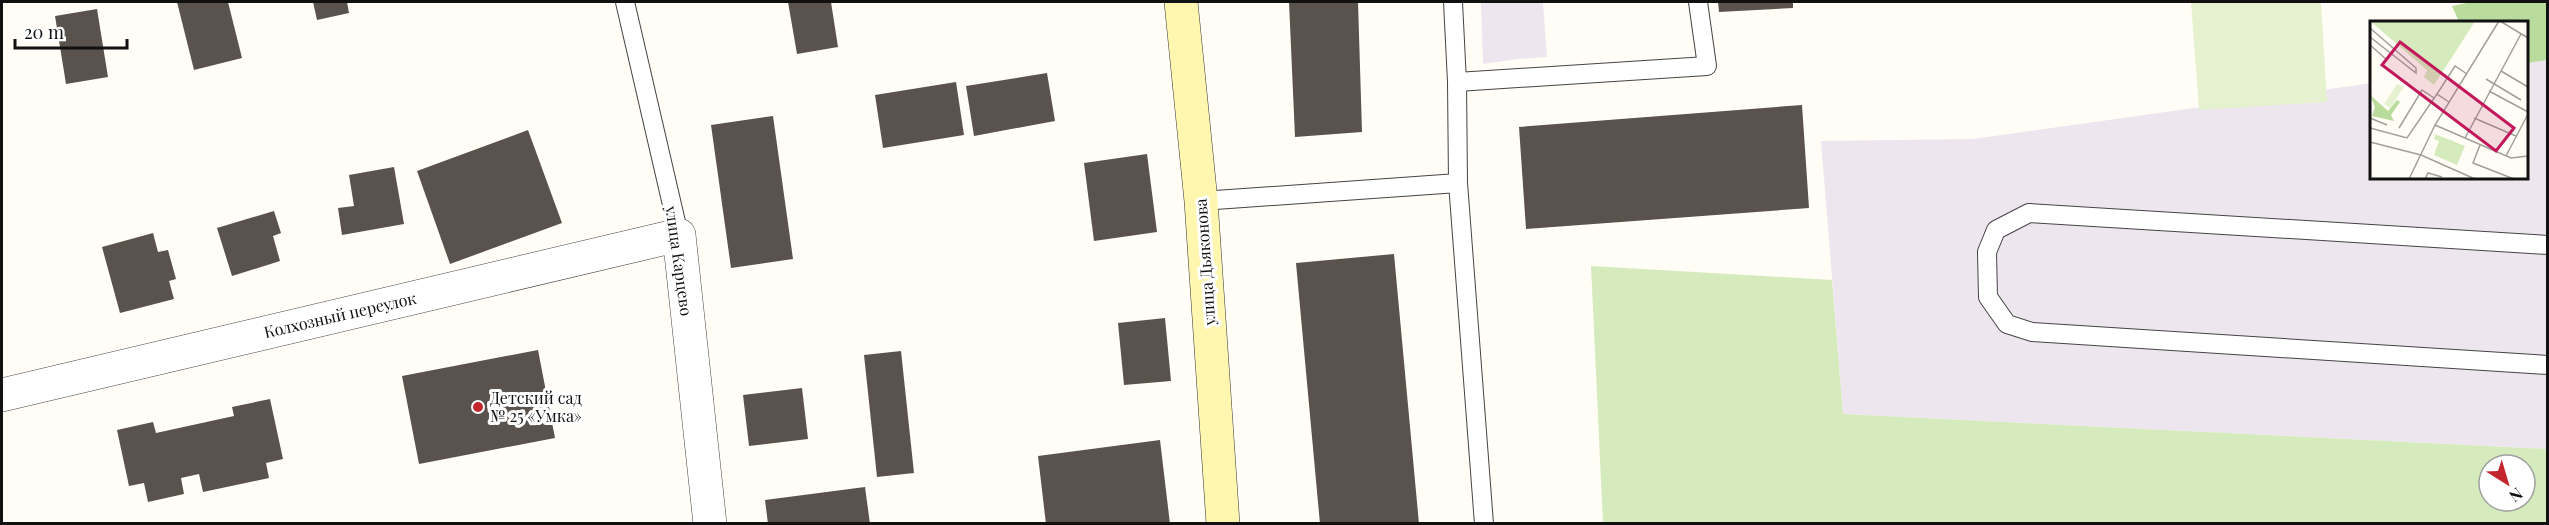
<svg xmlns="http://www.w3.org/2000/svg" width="2549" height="525" font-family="'Playfair Display',serif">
  <rect width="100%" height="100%" fill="#fffdf5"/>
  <!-- industrial -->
  <path fill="#eee6ef" d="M1481,2H1543L1547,57L1519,59L1483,64Z
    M2547,58V449L1843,414L1821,141L1973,139L2372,83V177H2526L2527,61Z"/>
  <!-- green -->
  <path fill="#d5ebbd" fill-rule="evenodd" d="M1591,266L1832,280L1843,414L2547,449V523H1603ZM2489,465H2525V501H2489Z"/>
  <!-- forest -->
  <path fill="#b9dc9c" d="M2471,2H2547V60L2527,63L2526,22H2459L2452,6Z"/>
  <!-- pitch -->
  <path fill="#e6f2cf" d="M2191,2H2321L2327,102L2199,110Z"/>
  <!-- building -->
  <path fill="#5a524d" d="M177,2H228L242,58L194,70Z
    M313,2H347L349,13L317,20Z
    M788,2H831L838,47L797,54Z
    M1289,2H1358L1362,132L1295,137Z
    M1718,2H1793V8L1719,12Z
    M97,9L108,77L66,84L55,16Z
    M1047,73L1055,121L974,136L966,86Z
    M956,82L964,135L883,148L875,95Z
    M1802,105L1809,208L1526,229L1519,127Z
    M773,116L793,259L731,268L711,125Z
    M528,130L562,223L450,264L417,171Z
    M1147,154L1157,232L1094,241L1084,163Z
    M394,167L404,224L342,235L338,208L354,206L349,175Z
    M274,211L281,233L273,236L280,261L232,276L217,228Z
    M153,233L158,252L168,250L176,279L169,281L174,299L120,313L102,247Z
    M1394,254L1419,524H1320L1296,263Z
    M1165,318L1171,381L1124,385L1118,323Z
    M538,350L555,438L419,464L402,376Z
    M901,351L914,473L877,477L864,355Z
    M802,388L808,439L749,446L743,395Z
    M270,399L283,459L266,463L269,478L203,492L199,474L181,478L184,494L148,502L144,483L129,486L117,430L153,422L156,433L234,416L232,407Z
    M1160,440L1170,524H1046L1038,456Z
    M865,487L870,524H768L765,500Z"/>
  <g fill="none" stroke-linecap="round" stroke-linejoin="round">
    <defs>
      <path id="service" d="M625,2L679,235
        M1453,2L1457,82L1458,183
        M1457,82L1707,66L1698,2
        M1201,201L1458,183L1484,524
        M2548,245L2029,213L1996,230L1987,252L1988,297L2007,324L2032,332L2548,365"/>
      <path id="minor" d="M2,395L679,235L710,524"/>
      <path id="secondary" d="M1181,2L1201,201L1223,524"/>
    </defs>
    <!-- service casing -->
    <use href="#service" stroke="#444" stroke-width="20"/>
    <!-- minor casing -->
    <use href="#minor" stroke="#444" stroke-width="34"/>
    <!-- secondary casing -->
    <use href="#secondary" stroke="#333" stroke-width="34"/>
    <!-- service -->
    <use href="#service" stroke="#fff" stroke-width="18"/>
    <!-- minor -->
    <use href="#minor" stroke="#fff" stroke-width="33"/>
    <!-- secondary -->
    <use href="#secondary" stroke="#fff6b0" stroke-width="33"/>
  </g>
  <!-- markers -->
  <circle fill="#c4262e" stroke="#fff" stroke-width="2" cx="478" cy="407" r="6"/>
  <g text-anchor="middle" stroke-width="6" stroke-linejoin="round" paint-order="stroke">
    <!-- street labels -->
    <g font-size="16" fill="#111" stroke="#fff">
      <text transform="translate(679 261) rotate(82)" y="6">улица Карцево</text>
      <text transform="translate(1205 262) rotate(-94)" y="6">улица Дьяконова</text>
      <text transform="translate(340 315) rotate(-13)" y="6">Колхозный переулок</text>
    </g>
    <!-- poi labels -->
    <g font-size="16" fill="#111" stroke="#fff" text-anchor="start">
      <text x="490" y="404">Детский сад<tspan x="490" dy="18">№ 25 «Умка»</tspan></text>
    </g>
  </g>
  <!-- overview -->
  <g transform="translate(2370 21)">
    <rect width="158" height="158" fill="#fffdf5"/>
    <path d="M0,0H102L104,2L64,64L54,56L57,49ZM65,113L95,125L87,144L64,134L69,120L64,118Z" fill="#d5ebbd"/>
    <path d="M0,74L18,90L27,79L30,81L21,94L24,100L2,95L5,86Z" fill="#b9dc9c"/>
    <path d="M27,63L34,66L20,87L14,83Z" fill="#e6f2cf"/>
    <path fill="none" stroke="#a09f9a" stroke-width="1.5" d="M130,0L158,17M0,7L46,47V52L0,16M0,24L16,38M131,50L158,66M116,58L151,79M119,70L158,91M79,81L67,73L85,45L97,53M0,97L17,104M104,97L146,115M65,104L141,137L158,135M0,107L37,117L67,73M29,107L52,69L64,77M95,117L151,13M0,121L51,134L105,158M110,124L103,142L144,158M136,135L158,93M39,158L65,104L129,0M55,158L58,152L72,156"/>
    <path fill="#c2185b" fill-opacity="0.15" stroke="#c2185b" stroke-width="3" d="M30,21L144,107L126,130L12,44Z"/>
    <rect width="158" height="158" fill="none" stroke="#111" stroke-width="3"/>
  </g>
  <!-- border -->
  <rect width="2549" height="525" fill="none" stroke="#111111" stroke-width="6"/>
  <!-- north arrow -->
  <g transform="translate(2507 483) rotate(143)"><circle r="28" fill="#ffffff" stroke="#a0a0a0" stroke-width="1.5"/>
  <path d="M0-4.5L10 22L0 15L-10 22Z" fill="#c4262e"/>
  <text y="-9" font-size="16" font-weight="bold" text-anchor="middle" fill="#111111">N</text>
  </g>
  <!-- scale -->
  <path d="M15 39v9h112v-9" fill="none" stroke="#111111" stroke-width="3"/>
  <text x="24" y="39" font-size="18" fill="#111111" stroke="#ffffff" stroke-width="4.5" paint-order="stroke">20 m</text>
</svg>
